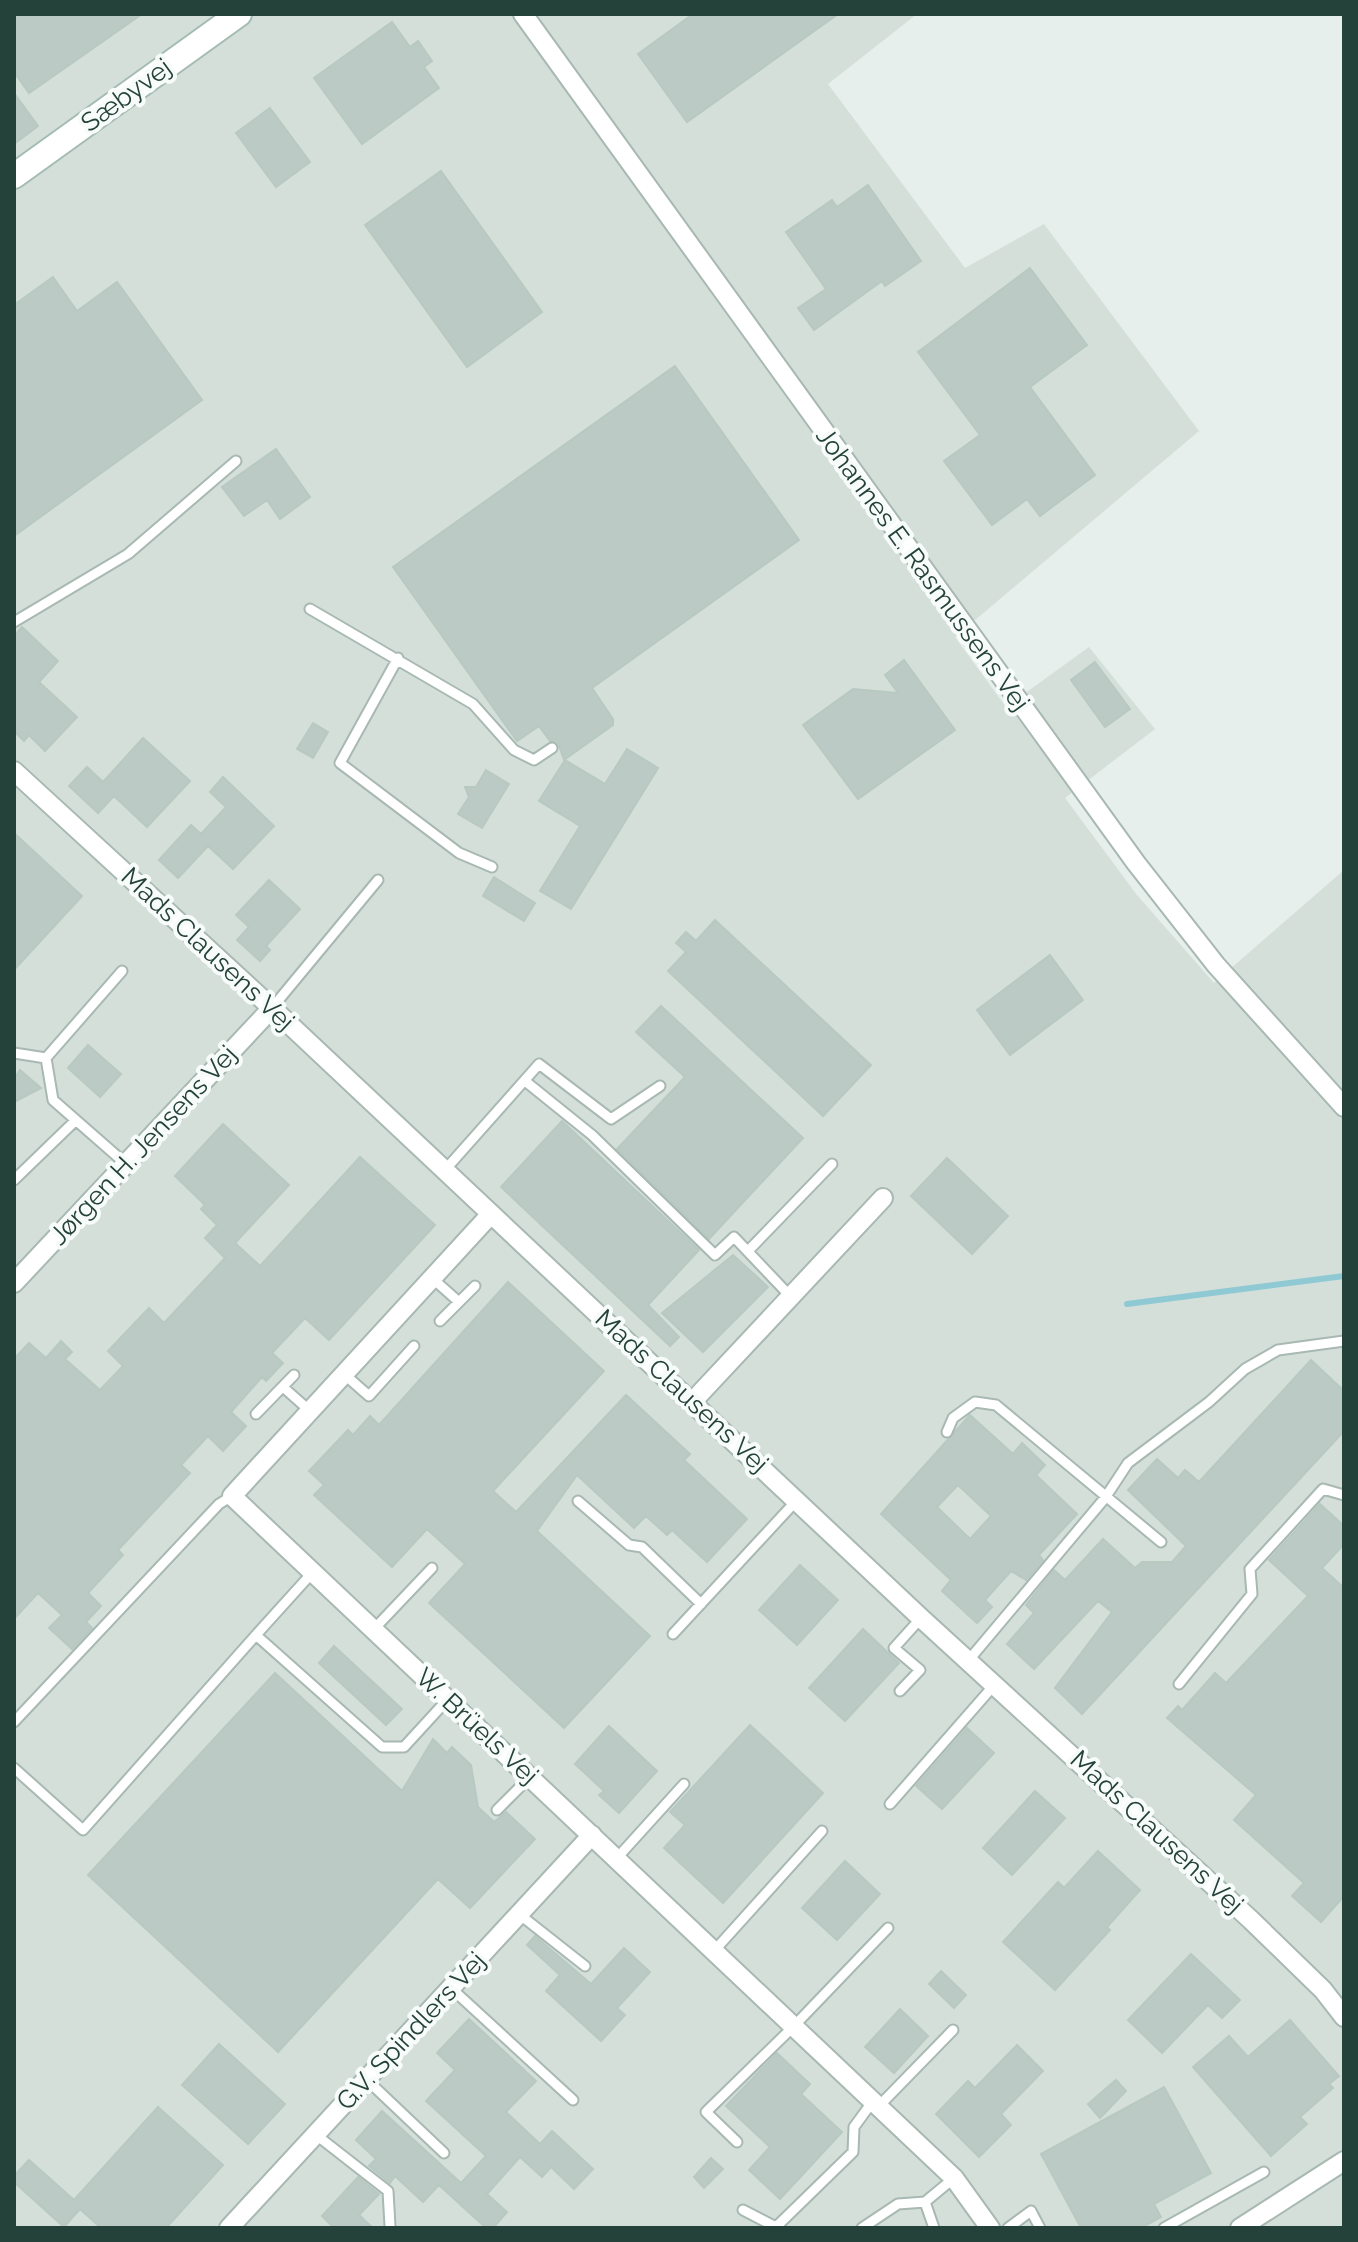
<svg xmlns="http://www.w3.org/2000/svg" width="1358" height="2242" font-family="Raleway,sans-serif">
  <rect width="100%" height="100%" fill="#e6efeb"/>
  <!-- built -->
  <path fill="#d4dfda" d="M14,14H917L828,84L965,268L1044,224L1199,431L955,637L1006,707L1089,647L1155,729L1065,798L1137,895L1214,983L1344,870V2228H14Z"/>
  <g fill="none" stroke-linecap="round" stroke-linejoin="round">
    <!-- stream -->
    <path stroke="#8ec9d4" stroke-width="6" d="M1127,1304L1344,1276"/>
  </g>
  <!-- building -->
  <path fill="#bbcac4" stroke="#b8c9c2" stroke-width="2" fill-rule="evenodd" d="M14,14H142L29,93L14,72Z
    M693,14H838L687,122L638,54Z
    M392,22L410,47L418,41L432,61L424,67L439,88L362,144L314,78Z
    M14,93L38,126L14,144Z
    M270,108L310,162L276,187L236,133Z
    M441,171L542,312L467,367L365,225Z
    M868,185L921,261L885,286L882,281L814,330L798,308L826,289L786,232L832,200L837,207Z
    M1030,268L1087,345L1030,387L1095,475L1040,516L1027,499L992,525L944,461L980,435L918,352Z
    M53,277L77,311L117,282L202,400L14,536V305Z
    M675,366L799,540L592,688L613,719V725L564,760L558,743L550,741L539,726L517,741L393,567Z
    M276,449L310,497L280,519L267,500L244,516L222,487Z
    M22,627L58,661L39,682L77,717L45,751L29,735L24,741L14,731V636Z
    M904,660L955,730L858,799L803,725L853,689L898,693L885,675Z
    M1095,662L1130,709L1105,727L1071,680Z
    M313,723L328,732L313,758L297,749Z
    M143,738L190,781L147,827L114,796L98,813L69,786L87,767L103,782Z
    M627,749L658,768L571,909L540,891L580,826L539,801L565,760L605,784Z
    M486,770L509,784L482,828L458,814L469,797L465,787H476Z
    M223,777L274,826L233,869L208,846L178,878L159,860L191,825L201,834L226,807L210,792Z
    M14,833L82,896L14,970Z
    M494,877L535,903L524,921L483,896Z
    M269,880L300,909L266,946L270,950L260,961L237,940L249,927L236,915Z
    M715,920L871,1065L823,1116L668,971L686,952L676,943L686,932L696,941Z
    M1050,955L1083,1000L1010,1055L977,1010Z
    M661,1006L803,1138L709,1239L617,1149L685,1077L636,1032Z
    M88,1045L121,1074L100,1097L68,1068Z
    M20,1070L41,1088L14,1102V1079Z
    M562,1121L699,1250L648,1305L679,1337L670,1346L501,1187Z
    M223,1124L289,1185L235,1243L260,1266L360,1157L435,1225L329,1340L305,1318L272,1353L283,1363L266,1381L262,1377L231,1412L246,1426L223,1451L208,1436L181,1465L190,1473L118,1550L123,1555L88,1593L101,1606L86,1622L92,1628L72,1649L49,1628L62,1615L38,1593L14,1619V1359L29,1343L46,1358L61,1341L72,1352L65,1359L100,1390L123,1366L108,1351L149,1308L164,1323L225,1258L205,1238L217,1225L201,1209L205,1205L175,1176Z
    M947,1158L1008,1216L972,1254L911,1196Z
    M733,1255L768,1287L703,1352L662,1313Z
    M508,1282L604,1371L493,1491L516,1512L626,1395L690,1454L684,1460L747,1519L707,1562L672,1530L667,1535L646,1516L634,1528L577,1475L537,1531L650,1636L564,1728L429,1603L465,1564L427,1529L392,1567L314,1495L324,1485L309,1471L348,1430L353,1435L370,1416L379,1425Z
    M1311,1360L1344,1391V1431L1082,1714L1055,1688L1112,1612L1098,1601L1034,1669L1007,1644L1034,1613L1026,1605L1054,1570L1065,1580L1103,1539L1135,1568L1142,1562H1172L1186,1546L1128,1490L1157,1459L1178,1478L1185,1470L1199,1482Z
    M970,1415L1013,1454L1022,1443L1045,1465L1036,1475L1077,1514L1039,1555L1043,1560L1026,1580L1011,1571L985,1600L992,1607L977,1623L942,1591L951,1580L881,1514ZM958,1485L991,1516L970,1539L937,1507Z
    M1320,1504L1344,1526V1544L1322,1568L1344,1588V1896L1321,1922L1292,1896L1304,1883L1234,1820L1256,1795L1167,1718L1178,1706L1182,1710L1215,1673L1226,1683L1308,1596L1269,1560Z
    M800,1565L838,1600L797,1645L759,1610Z
    M863,1629L899,1663L845,1721L809,1688Z
    M334,1646L402,1709L386,1725L319,1663Z
    M275,1673L402,1791L433,1739L447,1753L452,1747L471,1765L478,1807L494,1822L506,1812L535,1839L470,1908L438,1879L278,2052L88,1875Z
    M750,1725L823,1793L723,1903L664,1848L685,1825L670,1812Z
    M609,1726L657,1771L619,1813L599,1795L604,1791L575,1764Z
    M967,1728L994,1753L942,1809L916,1786Z
    M1035,1791L1065,1818L1012,1875L983,1848Z
    M1098,1851L1140,1890L1107,1927L1110,1930L1055,1990L1003,1942L1058,1882L1064,1888Z
    M845,1861L880,1894L837,1940L802,1908Z
    M535,1936L591,1984L624,1948L650,1972L617,2008L625,2015L601,2041L546,1991L560,1975L527,1945Z
    M1191,1954L1240,2000L1222,2018L1208,2005L1162,2053L1128,2020Z
    M941,1971L966,1995L954,2008L929,1984Z
    M900,2009L928,2036L894,2073L865,2047Z
    M469,2019L536,2081L506,2112L540,2144L552,2131L593,2169L574,2189L551,2167L542,2177L520,2157L487,2194L507,2212L493,2228H486L439,2185L423,2202L395,2176L390,2183L369,2166L376,2159L356,2140L382,2111L461,2183L486,2156L426,2101L455,2070L437,2053Z
    M1290,2020L1339,2076L1329,2084L1333,2088L1300,2117L1307,2124L1271,2156L1193,2067L1229,2036L1248,2057Z
    M219,2044L285,2104L248,2144L182,2085Z
    M1017,2045L1043,2071L1001,2114L1011,2125L979,2157L936,2114L968,2081L975,2088Z
    M777,2053L810,2084L801,2094L842,2132L780,2199L749,2170L770,2147L726,2106Z
    M1116,2080L1126,2091L1100,2118L1088,2104Z
    M1164,2087L1211,2173L1154,2204L1161,2217L1141,2228H1081L1041,2154Z
    M158,2107L223,2165L166,2228H101L80,2209L64,2227L14,2182V2176L29,2160L74,2200Z
    M711,2158L723,2169L704,2188L694,2177Z
    M358,2177L379,2194L359,2215L373,2228H334L322,2216Z"/>
  <g fill="none" stroke-linecap="round" stroke-linejoin="round">
    <defs>
      <path id="lane" d="M310,609L473,704L514,750L534,760L552,748
        M14,622L128,554L236,461
        M398,658L340,763L459,853L492,867
        M122,971L46,1058L53,1100L126,1164
        M272,1008L378,880
        M14,1053L46,1058
        M525,1081L592,1135L715,1255L734,1237L791,1297
        M445,1170L539,1064L611,1119L660,1086
        M14,1180L76,1120
        M748,1251L832,1164
        M432,1278L459,1302
        M440,1321L475,1286
        M344,1374L369,1396L414,1346
        M283,1387L310,1411
        M256,1414L294,1375
        M947,1432L953,1418L975,1402L996,1405L1161,1542
        M578,1501L629,1545L642,1547L701,1604
        M312,1573L256,1635L382,1747H404L448,1699
        M374,1629L432,1568
        M673,1634L797,1500
        M968,1661L1105,1498L1128,1463L1209,1402L1245,1369L1278,1350L1344,1341
        M1179,1684L1252,1594L1250,1569L1323,1489L1344,1495
        M900,1691L920,1670L894,1648L921,1618
        M14,1722L219,1504L232,1496
        M14,1768L83,1830L256,1635
        M890,1804L996,1683
        M497,1810L530,1777
        M617,1858L684,1784
        M519,1914L585,1966
        M714,1951L822,1831
        M451,1988L573,2100
        M366,2079L444,2153
        M879,2106L953,2030
        M315,2134L388,2191L390,2226
        M737,2142L706,2112L794,2026L888,1928
        M925,2202L934,2228
        M743,2210L776,2227L853,2152L854,2127L873,2101
        M862,2228L898,2204L925,2202L954,2178
        M1008,2228L1031,2211L1040,2228
        M1164,2228L1264,2172"/>
      <path id="street" d="M523,14L1136,863L1216,965L1344,1107
        M14,771L272,1008L921,1618L1251,1920L1323,1990L1344,2017
        M491,1214L232,1496L954,2178L990,2228
        M14,1283L272,1008
        M693,1401L883,1198
        M229,2228L592,1835
        M1240,2228L1344,2161"/>
      <path id="secondary" d="M14,176L239,14"/>
    </defs>
    <!-- lane casing -->
    <use href="#lane" stroke="#a8b8b2" stroke-width="13"/>
    <!-- street casing -->
    <use href="#street" stroke="#a8b8b2" stroke-width="22"/>
    <!-- secondary casing -->
    <use href="#secondary" stroke="#a4bbb3" stroke-width="28"/>
    <!-- lane -->
    <use href="#lane" stroke="#fff" stroke-width="9"/>
    <!-- street -->
    <use href="#street" stroke="#fff" stroke-width="18"/>
    <!-- secondary -->
    <use href="#secondary" stroke="#fff" stroke-width="24"/>
  </g>
  <g text-anchor="middle" stroke-width="8" stroke-linejoin="round" paint-order="stroke">
    <!-- street labels -->
    <g font-size="26" fill="#24423a" stroke="#f7fbf9">
      <text transform="translate(126 95) rotate(-36)" y="9">Sæbyvej</text>
      <text transform="translate(923 569) rotate(54)" y="9">Johannes E. Rasmussens Vej</text>
      <text transform="translate(208 949) rotate(43)" y="9">Mads Clausens Vej</text>
      <text transform="translate(143 1145) rotate(-47)" y="9">Jørgen H. Jensens Vej</text>
      <text transform="translate(682 1391) rotate(43)" y="9">Mads Clausens Vej</text>
      <text transform="translate(477 1726) rotate(43)" y="9">W. Brüels Vej</text>
      <text transform="translate(1157 1832) rotate(43)" y="9">Mads Clausens Vej</text>
      <text transform="translate(411 2031) rotate(-47)" y="9">G.V. Spindlers Vej</text>
    </g>
  </g>
  <!-- border -->
  <rect width="1358" height="2242" fill="none" stroke="#24423a" stroke-width="32"/>
</svg>
